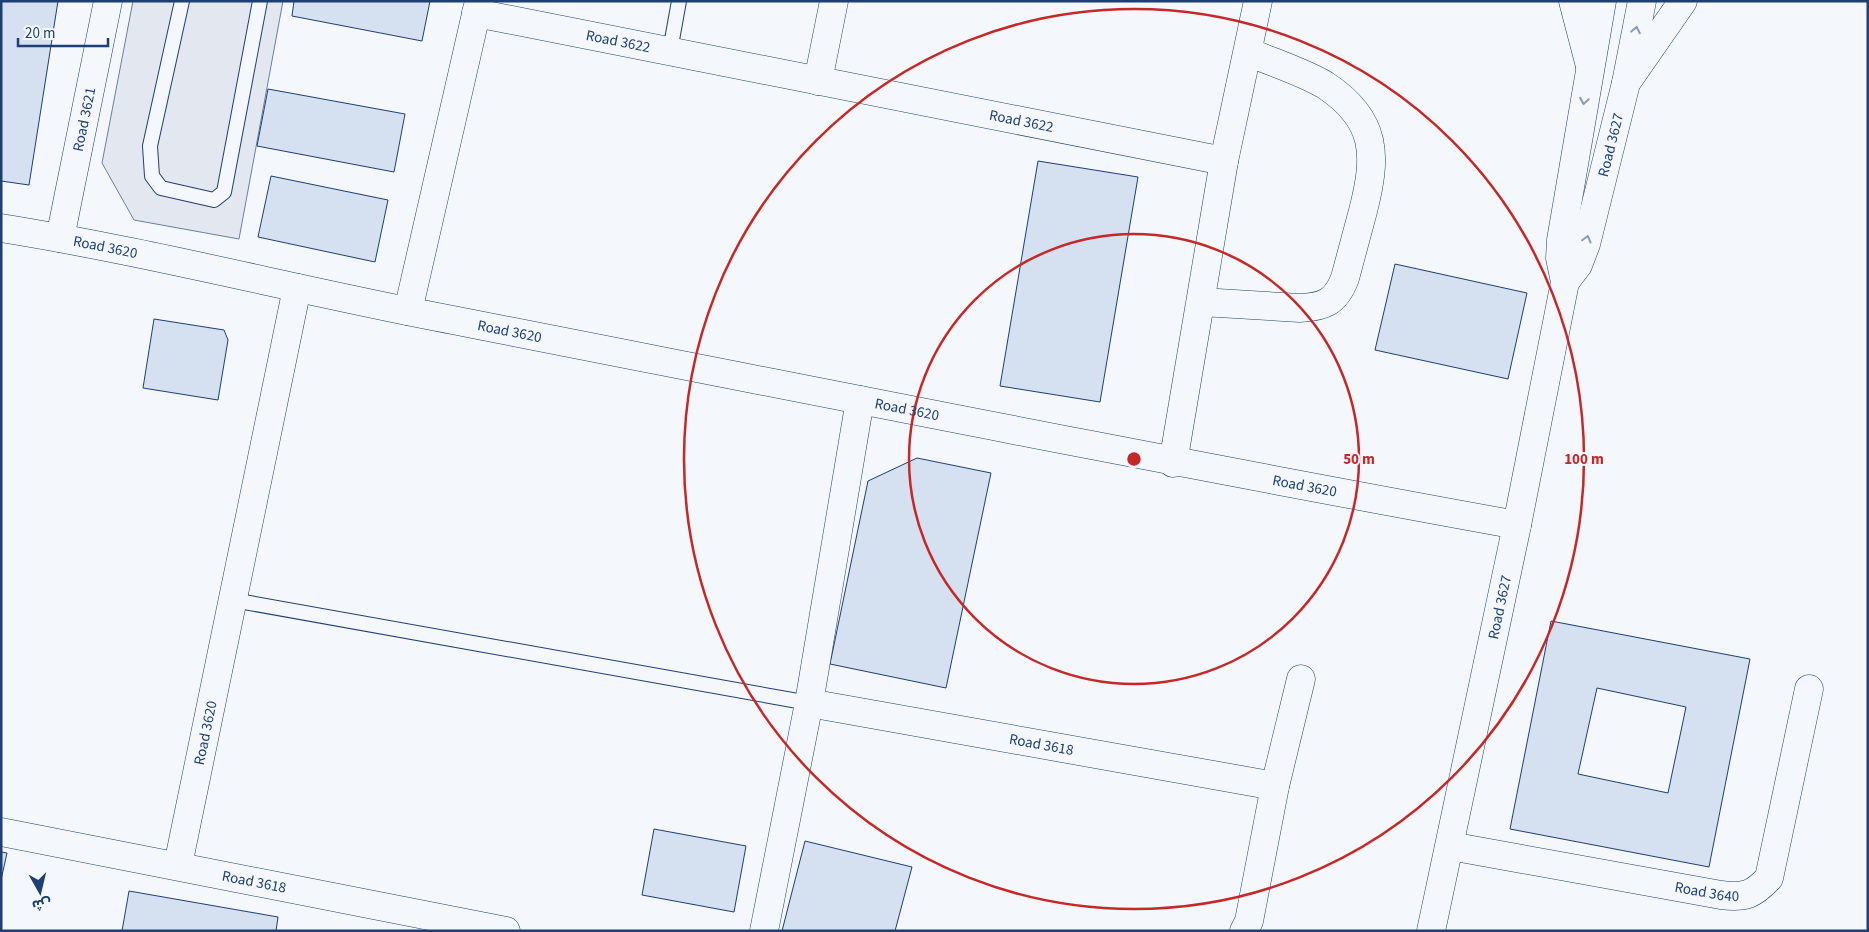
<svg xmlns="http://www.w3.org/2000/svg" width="1869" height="932" font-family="'Source Sans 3','Noto Sans Arabic',sans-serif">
  <rect width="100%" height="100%" fill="#f4f7fb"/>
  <!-- parking -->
  <path fill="#e3e8f0" stroke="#687fa3" d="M133,1H283L239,239L134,220L102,163Z"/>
  <!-- building -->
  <path fill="#d5e0f0" stroke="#1d3f73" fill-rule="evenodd" d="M1,1H58L29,185L1,181Z
    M294,1H430L422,41L292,16Z
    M268,89L405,114L394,172L257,146Z
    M1038,161L1138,177L1100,402L1000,386Z
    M271,176L388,200L375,262L258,237Z
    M1395,264L1527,293L1508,379L1375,350Z
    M154,319L224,330L228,340L218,400L143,388Z
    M917,458L991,473L946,688L830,664L868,481Z
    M1551,621L1750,659L1709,867L1510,829ZM1597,688L1686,707L1668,793L1578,774Z
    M654,829L746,846L734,912L642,895Z
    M805,841L912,867L895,931H782Z
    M1,852L7,853L1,880Z
    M129,891L278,917L276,931H122Z"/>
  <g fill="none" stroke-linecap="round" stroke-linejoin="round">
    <defs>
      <path id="lane" d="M182,1L150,146L152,176L161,188L214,200L224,192L260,1
        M670,51L679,1
        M233,600L809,703"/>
      <g id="street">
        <path id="s1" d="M476,13L1224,161"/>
        <path d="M818,81L834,1"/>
        <path id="s2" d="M1,228C144,251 285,287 427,315C790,386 1153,459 1517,525"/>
        <path id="s3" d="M60,238L108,1"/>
        <path id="s4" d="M1565,282L1578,265L1586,244L1626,83L1642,1"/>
        <path d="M1201,302L1300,308C1324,307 1336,302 1345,278C1351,256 1357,234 1363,211C1377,156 1378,120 1325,85C1303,72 1272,62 1248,52"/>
        <path d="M408,311L479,1"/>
        <path d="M1173,463L1224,161L1258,1"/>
        <path id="s5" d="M809,703L1275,786"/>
        <path id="s6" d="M1,832L506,931"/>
        <path id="s7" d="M1450,846L1721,895C1745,898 1753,895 1769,878L1809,689"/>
        <path id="s8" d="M178,865L297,288"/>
        <path d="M764,931L809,703L860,400"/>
        <path d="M1244,931L1249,921L1275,786L1301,679"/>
        <path id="s9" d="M1431,931L1517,525L1565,282L1560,258L1561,240L1602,1"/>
      </g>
      <path id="secondary" d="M1573,1L1590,66
        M1626,83L1683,1"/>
    </defs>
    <!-- lane casing -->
    <use href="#lane" stroke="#1d3f73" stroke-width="16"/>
    <!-- street casing -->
    <use href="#street" stroke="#1d3f73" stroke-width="29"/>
    <!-- secondary casing -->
    <use href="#secondary" stroke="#1d3f73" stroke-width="29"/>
    <!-- lane -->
    <use href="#lane" stroke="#f4f7fb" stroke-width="14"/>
    <!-- street -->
    <use href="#street" stroke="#f4f7fb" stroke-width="28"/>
    <!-- secondary -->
    <use href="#secondary" stroke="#f4f7fb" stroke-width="28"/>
  </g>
  <!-- one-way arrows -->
  <defs><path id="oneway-chevron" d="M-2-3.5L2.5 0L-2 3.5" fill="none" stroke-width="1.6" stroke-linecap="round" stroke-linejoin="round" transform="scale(1.25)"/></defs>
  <g stroke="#889bb7">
    <use href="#oneway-chevron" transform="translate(1636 30) rotate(-79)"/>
    <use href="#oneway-chevron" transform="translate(1584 101) rotate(99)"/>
    <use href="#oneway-chevron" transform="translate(1587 239) rotate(-75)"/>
  </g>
  <!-- distance rings -->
  <g fill="none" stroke="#c62828" stroke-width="2.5">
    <circle cx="1134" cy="459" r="225"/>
    <circle cx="1134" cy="459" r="450"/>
  </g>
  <g text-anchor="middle" stroke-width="4" stroke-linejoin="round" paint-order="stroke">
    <!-- street labels -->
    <g font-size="15" fill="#1d3f73" stroke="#f4f7fb">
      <text dy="5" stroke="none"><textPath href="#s1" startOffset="145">Road 3622</textPath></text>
      <text dy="5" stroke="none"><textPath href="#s3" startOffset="121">Road 3621</textPath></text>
      <text dy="5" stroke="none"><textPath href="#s1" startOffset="556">Road 3622</textPath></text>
      <text dy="5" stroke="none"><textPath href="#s4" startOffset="146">Road 3627</textPath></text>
      <text dy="5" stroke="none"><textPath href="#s2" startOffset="106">Road 3620</textPath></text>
      <text dy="5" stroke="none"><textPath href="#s2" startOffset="519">Road 3620</textPath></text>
      <text dy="5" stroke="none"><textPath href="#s2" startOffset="924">Road 3620</textPath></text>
      <text dy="5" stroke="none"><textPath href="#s2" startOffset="1329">Road 3620</textPath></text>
      <text dy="5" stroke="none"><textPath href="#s9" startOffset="331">Road 3627</textPath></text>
      <text dy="5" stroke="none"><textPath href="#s8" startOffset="135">Road 3620</textPath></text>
      <text dy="5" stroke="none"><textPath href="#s5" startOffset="236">Road 3618</textPath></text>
      <text dy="5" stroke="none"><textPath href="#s6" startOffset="258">Road 3618</textPath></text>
      <text dy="5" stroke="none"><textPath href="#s7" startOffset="261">Road 3640</textPath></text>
    </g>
  </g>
  <circle cx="1134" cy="459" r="8" fill="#c62828" stroke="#f4f7fb" stroke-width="2.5"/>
  <g font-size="15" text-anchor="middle" font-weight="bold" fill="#c62828" stroke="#f4f7fb" stroke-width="4" stroke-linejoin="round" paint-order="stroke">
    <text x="1359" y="464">50 m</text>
    <text x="1584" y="464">100 m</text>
  </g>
  <!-- border -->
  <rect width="1869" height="932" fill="none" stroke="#1d3f73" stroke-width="5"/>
  <!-- north arrow -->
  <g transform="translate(40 892) rotate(172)" stroke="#f4f7fb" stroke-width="4" paint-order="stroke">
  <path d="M0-4L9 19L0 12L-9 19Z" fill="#1d3f73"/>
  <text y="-8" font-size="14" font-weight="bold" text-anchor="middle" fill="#1d3f73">ش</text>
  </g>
  <!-- scale -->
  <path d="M18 38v8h90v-8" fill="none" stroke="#1d3f73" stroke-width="2.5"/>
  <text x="25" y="38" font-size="15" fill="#1d3f73" stroke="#f4f7fb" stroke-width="4" paint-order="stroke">20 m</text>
</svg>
